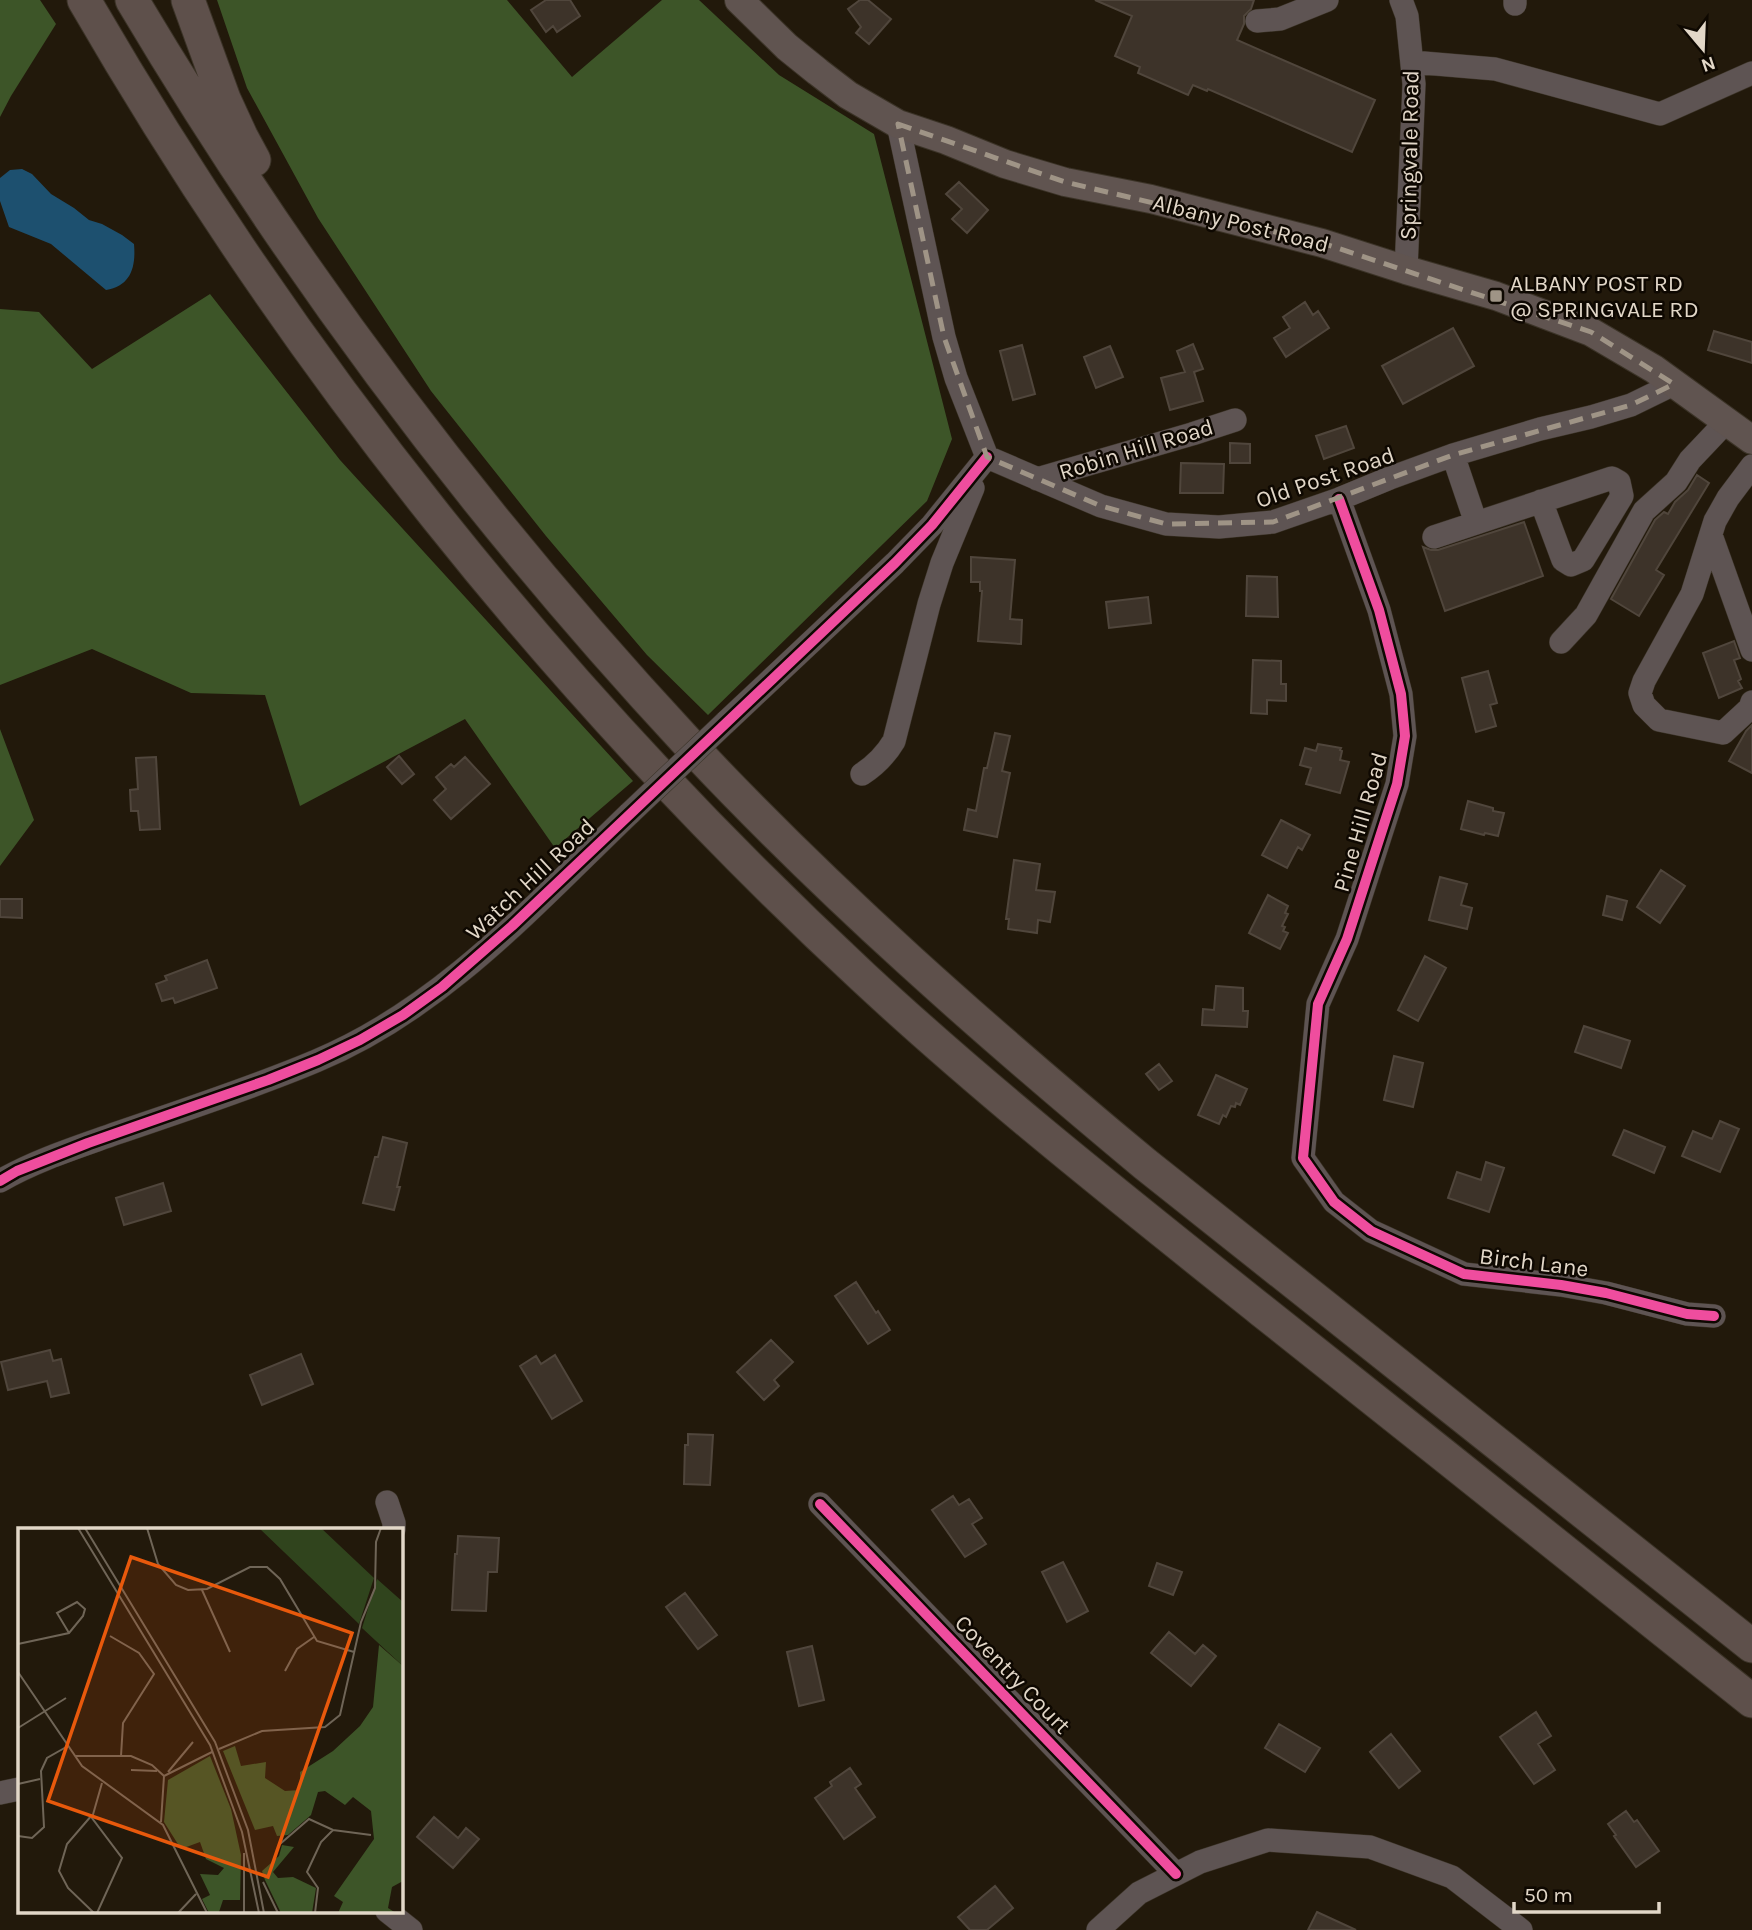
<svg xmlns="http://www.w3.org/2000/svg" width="1752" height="1930" font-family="Karla,sans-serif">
  <rect width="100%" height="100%" fill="#22190b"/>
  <!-- forest -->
  <path fill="#3d5528" d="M0,0H40L56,24L11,96L0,117Z
    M217,0H507L572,77L662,0H699L779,75L874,134L952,439L927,501L708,715L647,655L546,536L431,391L318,218L247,88Z
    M210,294L340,460L633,781L555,848L465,719L300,806L265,695L191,693L92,649L0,685V309L39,312L92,369Z
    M0,729L34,820L0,866Z"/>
  <!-- water -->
  <path fill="#1d506f" d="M22,169L32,174L51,194L74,208L89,220L102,224L122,235L134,244C136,267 131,286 106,290L51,244L9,227L0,201V178L10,170Z"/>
  <!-- building -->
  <path fill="#3d3329" stroke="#50463c" stroke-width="2" d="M546,0H570L580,16L557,32L553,26L546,32L531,10Z
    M860,0H868L891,19L869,44L856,33L861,27L848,9Z
    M1095,0H1254L1251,9L1244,16V24L1237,40L1375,100L1352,152L1208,89L1207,91L1193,85L1188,95L1138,73L1140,67L1115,56L1132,16Z
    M959,182L988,210L967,233L952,219L962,209L946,194Z
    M1305,302L1313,315L1318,311L1329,328L1286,357L1274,338L1290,328L1283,317Z
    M1453,328L1474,366L1403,404L1382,366Z
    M1714,331L1752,342V363L1708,350Z
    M1193,344L1203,369L1194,372L1203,401L1170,410L1161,378L1185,372L1177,351Z
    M1022,345L1035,394L1013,400L1000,351Z
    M1110,346L1123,377L1096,388L1084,357Z
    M1346,426L1354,448L1324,459L1316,436Z
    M1230,443L1250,444V463H1230Z
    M1181,463L1224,464L1223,493H1180Z
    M1697,475L1709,483L1656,570L1664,575L1639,616L1611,599L1655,520L1664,512L1668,514L1675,502L1688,490Z
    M1524,522L1543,576L1445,611L1423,547L1431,550H1438Z
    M971,557L1015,560L1010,619L1022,620L1021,644L978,641L982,591H980V582H971Z
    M1247,576L1277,577L1278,617L1246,616Z
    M1148,597L1151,623L1109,628L1106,602Z
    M1734,641L1740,658L1734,660L1741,679L1738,681L1742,688L1719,698L1703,653Z
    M1253,660L1281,661V684H1286V701L1267,700V714L1251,713Z
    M1488,671L1497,703L1490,705L1496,726L1476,732L1462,678Z
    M1752,725V773L1729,761L1746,731Z
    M995,733L1010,736L1002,771L1010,773L997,837L964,830L968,809L976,811L984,768H987Z
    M1318,744L1341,748L1340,750L1342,751L1340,760L1349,762L1340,793L1306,784L1311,768L1300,765L1305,748L1316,751Z
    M399,756L414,774L402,784L387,767Z
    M156,757L160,829L140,830L138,811H131L130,790L138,789L136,758Z
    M465,757L490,784L451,819L434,800L446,789L436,777L451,764L454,767Z
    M1468,801L1493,808V811L1504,813L1498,836L1485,833L1484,835L1461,829Z
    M1281,820L1310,835L1302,850L1298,847L1287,868L1262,855Z
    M1014,860L1040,864L1036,890L1055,892L1050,922L1038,920L1037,933L1008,929L1009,919H1006Z
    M1661,870L1685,886L1660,923L1637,907Z
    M1440,877L1467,884L1461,905L1472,908L1467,929L1429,920Z
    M1268,895L1288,906L1285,913L1288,914L1282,926L1285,927L1283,931L1288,933L1280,949L1249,933Z
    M1607,896L1627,901L1622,920L1603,915Z
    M0,899H22V918L0,917Z
    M1425,956L1446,968L1418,1021L1398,1010Z
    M207,960L217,988L175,1003L173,998L162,1001L156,984L167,980L165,976Z
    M1216,986L1243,988V1011H1248L1247,1027L1202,1025L1203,1009L1214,1010Z
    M1584,1026L1630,1041L1621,1068L1575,1052Z
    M1394,1056L1423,1063L1413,1107L1384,1100Z
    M1159,1064L1172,1081L1159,1090L1146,1074Z
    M1216,1075L1247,1089L1240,1105L1236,1103L1235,1107L1231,1106L1226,1117L1223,1115L1219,1124L1198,1115Z
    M1720,1121L1739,1129L1720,1172L1682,1156L1693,1131L1712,1139Z
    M1624,1130L1665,1147L1654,1173L1613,1155Z
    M383,1137L407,1143L397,1187H400L394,1210L363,1203L375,1157H378Z
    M1486,1162L1504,1168L1489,1212L1448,1198L1457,1172L1481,1180Z
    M163,1183L171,1211L124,1225L116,1198Z
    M856,1282L876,1313L878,1311L890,1330L868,1344L835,1296Z
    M771,1340L793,1362L774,1380L779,1386L764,1400L737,1372Z
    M50,1350L53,1361L61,1359L69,1393L51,1397L47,1381L8,1390L1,1362Z
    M301,1354L313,1384L262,1405L250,1375Z
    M555,1355L582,1401L552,1419L520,1366L536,1356L541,1364Z
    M688,1434L713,1435L710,1485L684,1484L685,1445H688Z
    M953,1496L959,1505L969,1499L982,1518L972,1524L986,1544L965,1557L932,1510Z
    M458,1536L499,1538L497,1572H488L486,1611L452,1610L455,1554H457Z
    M1063,1562L1088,1611L1067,1622L1042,1572Z
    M1157,1563L1182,1572L1173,1595L1149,1586Z
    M685,1593L717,1635L698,1649L666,1607Z
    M1169,1632L1195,1654L1203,1645L1216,1656L1191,1686L1151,1653Z
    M812,1646L824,1700L799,1706L787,1652Z
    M1536,1712L1551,1736L1538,1744L1555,1770L1534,1784L1500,1737Z
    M1279,1724L1320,1748L1305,1772L1265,1748Z
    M1391,1734L1420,1771L1399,1788L1370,1752Z
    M850,1768L861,1784L855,1788L875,1817L844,1839L815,1798L832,1786L830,1782Z
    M1626,1811L1634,1822L1637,1820L1659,1851L1636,1867L1614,1836L1616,1835L1608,1824Z
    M434,1817L458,1838L466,1828L479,1839L453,1868L417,1837Z
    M995,1886L1013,1908L987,1930H970L958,1917Z
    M1317,1912L1356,1930H1308Z"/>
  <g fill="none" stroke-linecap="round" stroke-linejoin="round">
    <defs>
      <path id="minor" d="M1401,0L1407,16L1414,84L1406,270
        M1515,4V0
        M1257,21L1280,19L1327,0
        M1412,62L1495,69L1660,114L1752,73
        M898,124L944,337L956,378L987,457L1101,506L1166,524L1219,527L1273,522L1339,499L1390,478L1453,455L1540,429L1591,417L1631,405L1674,384
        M1453,455L1476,523
        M1752,466L1728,498L1715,521L1692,594L1644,681L1640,693L1644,705L1659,720L1723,733L1750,708L1752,702
        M1037,479L1192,434L1235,420
        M1339,499L1379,610L1401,694L1405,736L1397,784L1347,939L1318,1004L1303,1158L1334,1202L1371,1231L1464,1274L1561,1285L1606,1293L1687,1314L1714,1316
        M1711,535L1752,650
        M1434,537L1612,478L1619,482L1622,496L1583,560L1571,565L1563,560L1541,501
        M1561,642L1586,615L1644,511L1676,482L1690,460L1726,422
        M726,722L895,563L932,525L987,457
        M862,774C876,765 885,756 894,741L929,604L942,563L973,488
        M0,1181C36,1160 78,1147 117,1133C184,1110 252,1088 316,1061C441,1009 534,905 630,813
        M387,1502L394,1523V1529
        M820,1504L1176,1874
        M0,1793L19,1789
        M387,1911L411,1930
        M1098,1930L1139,1893L1200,1862L1268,1840L1370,1847L1452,1877L1521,1930"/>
      <path id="major" d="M739,0L787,47L818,72L848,95L898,124L946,140L1005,164L1065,182L1151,199L1322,243L1406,270L1496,296L1591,332L1654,369L1752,440"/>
      <path id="highway" d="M84,0C293,362 557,693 863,977C990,1095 1126,1202 1261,1310C1425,1440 1588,1570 1752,1701
        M132,0C290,266 476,515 687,742C829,894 985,1031 1145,1164L1752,1646
        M188,0L224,99L241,136L254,160"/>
    </defs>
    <!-- minor casing -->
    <use href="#minor" stroke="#3b3327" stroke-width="24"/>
    <!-- major casing -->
    <use href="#major" stroke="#3b3327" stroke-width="30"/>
    <!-- highway casing -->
    <use href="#highway" stroke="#3b3327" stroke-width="35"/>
    <!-- minor -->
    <use href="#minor" stroke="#5e5453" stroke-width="23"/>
    <!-- major -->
    <use href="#major" stroke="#605450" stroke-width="28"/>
    <!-- highway -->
    <use href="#highway" stroke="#5e504b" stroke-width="33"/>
    <defs>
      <path id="minor-bridge" d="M630,813L726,722"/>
    </defs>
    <!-- minor-bridge casing -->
    <use href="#minor-bridge" stroke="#3b3327" stroke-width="24" stroke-linecap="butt"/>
    <!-- minor-bridge -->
    <use href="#minor-bridge" stroke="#5e5453" stroke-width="23"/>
    <defs>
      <path id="cycleway" d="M1339,499L1379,610L1401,694L1405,736L1397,784L1347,939L1318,1004L1303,1158L1334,1202L1371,1231L1464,1274L1561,1285L1606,1293L1687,1314L1714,1316
        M0,1181L17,1171L88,1143L268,1080L318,1060L360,1040L403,1015L442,987L512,926L895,563L932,525L987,457
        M820,1504L1176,1874"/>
    </defs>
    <!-- cycleway casing -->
    <use href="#cycleway" stroke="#0e0801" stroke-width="15"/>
    <!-- cycleway -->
    <use href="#cycleway" stroke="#ef4d9e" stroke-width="10"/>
  </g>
  <!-- marked area -->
  <path fill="none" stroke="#9f9486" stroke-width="5" stroke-dasharray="14 9" stroke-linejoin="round" d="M898,124L1065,182L1322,243L1591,332L1674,384L1631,405L1453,455L1273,522L1166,524L1101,506L987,457L944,337Z"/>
  <!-- markers -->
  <rect fill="#9f9486" stroke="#0e0801" stroke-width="2.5" x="1489" y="289" width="14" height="14" rx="3.5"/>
  <g text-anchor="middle" stroke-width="5" stroke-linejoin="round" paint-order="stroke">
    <!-- street labels -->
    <g font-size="23" fill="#e2d7c8" stroke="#0e0801">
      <text transform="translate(1409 155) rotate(-89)" y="8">Springvale Road</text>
      <text transform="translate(1241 223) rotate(14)" y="8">Albany Post Road</text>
      <text transform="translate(1136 449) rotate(-17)" y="8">Robin Hill Road</text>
      <text transform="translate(1325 477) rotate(-19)" y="8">Old Post Road</text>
      <text transform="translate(1360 822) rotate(-74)" y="8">Pine Hill Road</text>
      <text transform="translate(530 879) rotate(-43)" y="8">Watch Hill Road</text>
      <text transform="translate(1534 1262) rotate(7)" y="8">Birch Lane</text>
      <text transform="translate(1013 1674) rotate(46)" y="8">Coventry Court</text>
    </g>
    <!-- poi labels -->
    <g font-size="23" fill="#e2d7c8" stroke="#0e0801" text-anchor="start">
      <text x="1510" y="291">ALBANY POST RD<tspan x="1510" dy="26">@ SPRINGVALE RD</tspan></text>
    </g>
  </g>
  <!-- overview -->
  <g transform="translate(18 1528)">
    <rect width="385" height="385" fill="#22190b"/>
    <path d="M241,0H303L356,50L341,96ZM359,51L385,74V138L344,100Z" fill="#30441d"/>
    <path d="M361,117L385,138V353L374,359L370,380L378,385H320L325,374L316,368L356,311L353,283L335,269L327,277L307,263L300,264L293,287L270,307L259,308L255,298L237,302L205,223L217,218L223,238L248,234L247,250L267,263L282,262V244L315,223L342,198L355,179ZM192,228L213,281L223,327L222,372H205L201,384L191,385L184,371L192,367L182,346L200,347L206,340L188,331L182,314L163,321L146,294L150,252ZM264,317L276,319L255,344L260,350L275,349L298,360L294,385H263L247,352L244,343L261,328Z" fill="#3d5528"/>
    <path fill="none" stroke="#6f6557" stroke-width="2" d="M60,0L192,217L224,304L241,385M67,0L197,214L230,302L246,385M129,0L140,36L158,57L170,62L189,61L232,39H249L262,51L299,113L336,124M184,62L212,124M92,108L121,125L136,146L105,195L103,228M0,116L51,105L65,88L67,81L59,74L39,85L51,105M267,143L279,121L296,109M0,144L64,238L145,297L189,385M0,200L48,170M201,221L244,203L307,199L322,187L343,94L357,60L358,14L363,0M57,228H113L134,237L146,248L143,294M113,242L139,243M150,244L175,214M146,248L194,224M0,256L22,251M74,287L49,316L41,343L50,360L76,385M0,308L14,310L26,299L23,243L29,230L50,218M262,316L291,291L315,302L353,307M245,354L260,385M79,385L104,330L74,290L84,255M160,385L178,366M226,385V325M297,385L300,360L289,344L303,314L315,302"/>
    <path fill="#e8590c" fill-opacity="0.15" stroke="#e8590c" stroke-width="3.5" d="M113,29L334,105L250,349L30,273Z"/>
    <rect width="385" height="385" fill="none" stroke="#e2d7c8" stroke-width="3.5"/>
  </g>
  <!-- north arrow -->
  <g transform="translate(1703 49) rotate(161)" stroke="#0e0801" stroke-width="5" paint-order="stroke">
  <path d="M0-5L12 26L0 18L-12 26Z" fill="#e2d7c8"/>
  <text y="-10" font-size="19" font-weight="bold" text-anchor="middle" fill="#e2d7c8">N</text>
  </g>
  <!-- scale -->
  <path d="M1514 1902v10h145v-10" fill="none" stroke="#e2d7c8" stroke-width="3.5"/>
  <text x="1524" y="1902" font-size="21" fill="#e2d7c8" stroke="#0e0801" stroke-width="5" paint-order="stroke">50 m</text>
</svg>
